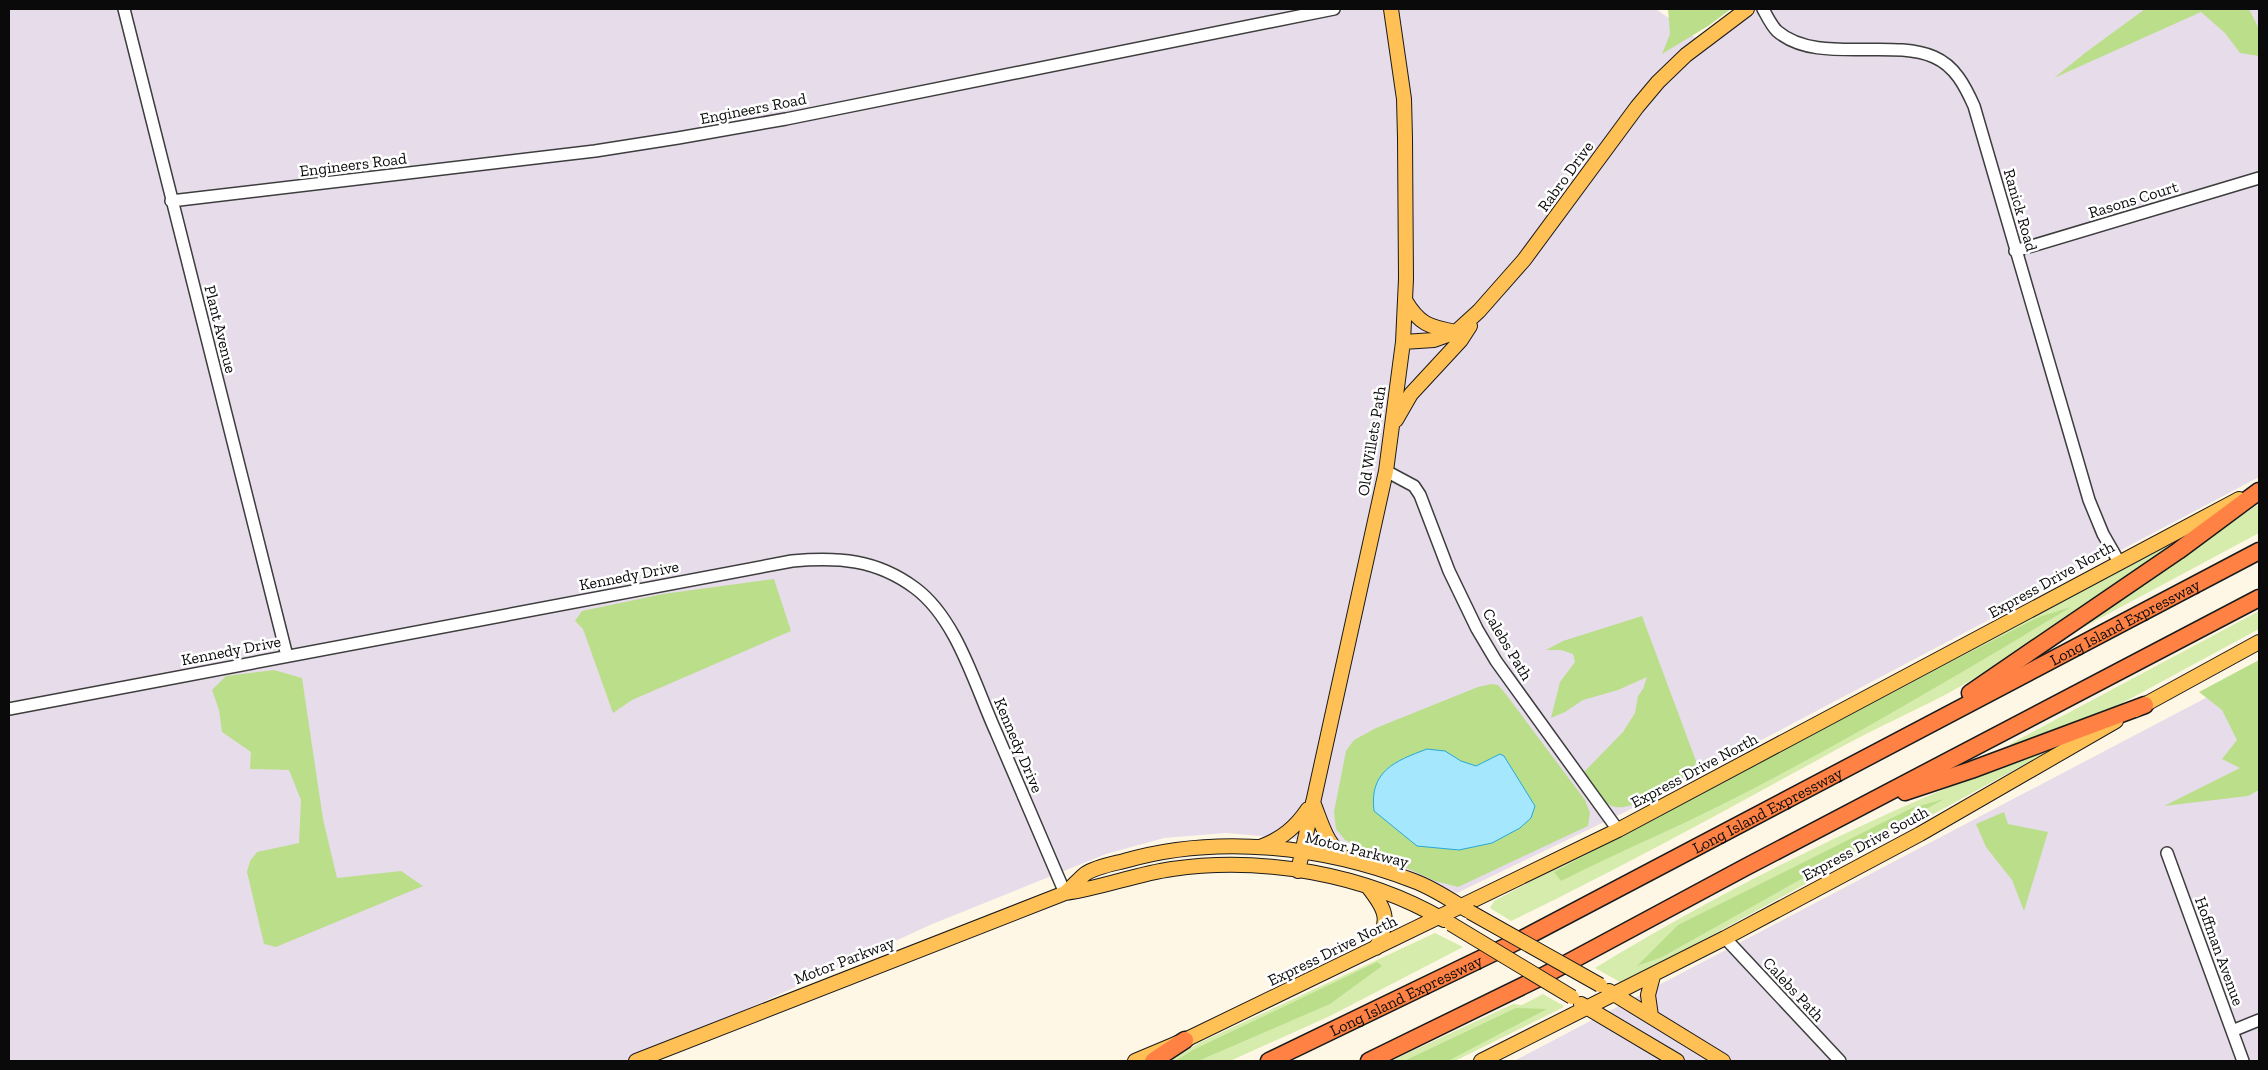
<svg xmlns="http://www.w3.org/2000/svg" width="2268" height="1070" font-family="'Zilla Slab',serif">
  <rect width="100%" height="100%" fill="#fff7e6"/>
  <!-- industrial -->
  <path fill="#e7dcea" d="M9,9H1656L1706,45L1755,9H2259V477L1631,809L1457,893L1354,844L1226,833L1164,838L1106,854L930,925L634,1061H9Z
    M2259,670V1061H1514Z"/>
  <!-- green -->
  <path fill="#d6ecad" d="M2259,504V533L2067,636L2066,633Z
    M2176,542L2178,545C2112,590 2046,635 1978,676C1936,702 1889,721 1845,745C1735,805 1625,866 1511,921L1490,908L1494,901L2070,596Z
    M2259,611V629L2113,708L2011,748L2010,744Z
    M2048,747L2049,751L1661,963L1620,982L1595,968C1738,881 1891,807 2048,747Z
    M1435,933L1463,947L1330,1016L1230,1061H1167L1201,1042Z
    M1543,994L1564,1006L1562,1008L1455,1061H1391L1513,1004L1522,1005Z"/>
  <!-- forest -->
  <path fill="#bbde8b" d="M1668,9H1731L1708,26L1662,54L1670,34Z
    M2145,9H2249L2259,29V56L2240,53L2225,33L2201,12L2054,78L2085,53Z
    M774,579L791,631L632,700L613,713L583,629L575,621L582,611L663,594Z
    M2071,607C1958,675 1845,742 1729,801C1674,829 1616,853 1561,881L1554,872L1949,663L2039,617Z
    M1642,616L1696,761L1694,770C1678,782 1637,810 1616,807C1603,805 1591,789 1584,779L1585,771L1623,732L1635,713L1638,696L1643,689L1647,677L1618,690L1583,700L1565,712L1551,718L1560,682L1575,662L1573,654L1561,650H1546L1563,641Z
    M2259,660V790L2248,796L2164,806L2240,768L2222,759L2237,740L2222,710L2199,692Z
    M274,670L302,678L323,819L337,878L401,871L423,886L276,947L264,944L247,872L250,861L257,852L299,843L301,800L289,770L250,769L251,752L222,732L219,710L212,690L226,676Z
    M1492,684L1498,685L1505,693L1585,800L1590,813L1588,826L1458,887L1435,881L1345,840L1336,829L1334,812L1346,751L1354,740L1376,728L1478,687Z
    M1944,799L1662,957L1637,966L1678,925L1912,808Z
    M2004,812L2008,824L2048,832L2024,911L2012,880L1986,847L1976,824Z
    M1377,962L1382,966L1330,1004L1198,1061H1175L1193,1050Z
    M1516,1008L1547,1009L1448,1061H1404Z"/>
  <!-- water -->
  <path fill="#a5e7fc" stroke="#26a9d9" d="M1427,749L1445,751L1461,761L1476,766L1500,754L1504,756L1535,806L1531,818L1520,828L1492,843L1459,850L1417,846L1374,811C1369,771 1395,761 1427,749Z"/>
  <g fill="none" stroke-linecap="round" stroke-linejoin="round">
    <defs>
      <path id="minor" d="M124,9L287,656
        M1763,9C1767,16 1771,25 1777,31C1816,65 1891,38 1934,57C1955,66 1965,86 1974,106L2089,500L2103,534L2119,562
        M171,201L595,151L678,138L786,119L1334,9
        M2015,251L2259,178
        M1386,471L1414,486L1420,495L1449,571L1477,629L1496,661L1618,830
        M9,709L792,561C838,557 876,559 915,588C957,619 975,686 996,732C1019,786 1042,839 1065,893
        M2167,853L2243,1061
        M1725,938L1840,1061
        M2232,1031L2259,1020"/>
      <path id="major" d="M1405,300C1419,324 1429,327 1456,332
        M1403,342L1434,340L1456,332L1479,311L1524,260L1637,107L1658,82L1686,55L1747,9
        M1396,420L1411,394L1461,340L1470,326
        M2135,710L2259,642
        M1313,802C1323,827 1326,844 1347,860
        M1260,847C1282,839 1296,827 1308,809
        M1298,871L1386,471L1403,342L1406,279L1405,138L1404,99L1391,9
        M1368,887C1387,911 1390,919 1376,948
        M1065,893C1072,887 1078,880 1085,874C1095,867 1112,864 1124,861C1217,834 1324,846 1414,881C1433,888 1449,899 1467,910
        M1609,991L1723,1061
        M1581,1004L1677,1061
        M1651,1016L1648,995L1653,976
        M636,1061L1065,893C1102,888 1136,874 1172,869C1263,856 1365,874 1444,920
        M1135,1061L1185,1040L1618,830L2239,499
        M1481,1061L1725,938L1920,834L2116,721"/>
      <g id="highway">
        <path d="M1970,693L2178,551L2259,491"/>
        <path d="M1905,792L1971,770L2145,705"/>
        <path d="M1153,1061L1185,1040"/>
        <path id="s1" d="M1269,1061L1524,938L2259,551"/>
        <path d="M1369,1061L1543,976L1744,868L2259,598"/>
      </g>
    </defs>
    <!-- minor casing -->
    <use href="#minor" stroke="#3d3d3d" stroke-width="14"/>
    <!-- major casing -->
    <use href="#major" stroke="#1b1b1b" stroke-width="16"/>
    <!-- highway casing -->
    <use href="#highway" stroke="#1b1b1b" stroke-width="19"/>
    <!-- minor -->
    <use href="#minor" stroke="#fff" stroke-width="11"/>
    <!-- major -->
    <use href="#major" stroke="#ffc156" stroke-width="14"/>
    <!-- highway -->
    <use href="#highway" stroke="#ff8244" stroke-width="16"/>
    <defs>
      <path id="major-bridge" d="M1470,912L1600,985
        M1451,924L1572,997"/>
    </defs>
    <!-- major-bridge casing -->
    <use href="#major-bridge" stroke="#1b1b1b" stroke-width="16" stroke-linecap="butt"/>
    <!-- major-bridge -->
    <use href="#major-bridge" stroke="#ffc156" stroke-width="14"/>
  </g>
  <g text-anchor="middle" stroke-width="5" stroke-linejoin="round" paint-order="stroke">
    <!-- street labels -->
    <g font-size="16" fill="#0a0a0a" stroke="#fff">
      <text transform="translate(753 108) rotate(-11)" y="6">Engineers Road</text>
      <text transform="translate(353 164) rotate(-7)" y="6">Engineers Road</text>
      <text transform="translate(1565 176) rotate(-54)" y="6">Rabro Drive</text>
      <text transform="translate(2133 199) rotate(-17)" y="6">Rasons Court</text>
      <text transform="translate(2021 210) rotate(74)" y="6">Ranick Road</text>
      <text transform="translate(221 329) rotate(76)" y="6">Plant Avenue</text>
      <text transform="translate(1371 441) rotate(-81)" y="6">Old Willets Path</text>
      <text transform="translate(629 575) rotate(-11)" y="6">Kennedy Drive</text>
      <text transform="translate(2051 579) rotate(-29)" y="6">Express Drive North</text>
      <text dy="6" stroke="none"><textPath href="#s1" startOffset="962">Long Island Expressway</textPath></text>
      <text transform="translate(1508 644) rotate(59)" y="6">Calebs Path</text>
      <text transform="translate(231 650) rotate(-11)" y="6">Kennedy Drive</text>
      <text transform="translate(1019 745) rotate(67)" y="6">Kennedy Drive</text>
      <text transform="translate(1694 770) rotate(-28)" y="6">Express Drive North</text>
      <text dy="6" stroke="none"><textPath href="#s1" startOffset="558">Long Island Expressway</textPath></text>
      <text transform="translate(1865 843) rotate(-28)" y="6">Express Drive South</text>
      <text transform="translate(1357 849) rotate(14)" y="6">Motor Parkway</text>
      <text transform="translate(1332 950) rotate(-26)" y="6">Express Drive North</text>
      <text transform="translate(2220 951) rotate(70)" y="6">Hoffman Avenue</text>
      <text transform="translate(844 960) rotate(-21)" y="6">Motor Parkway</text>
      <text transform="translate(1794 989) rotate(47)" y="6">Calebs Path</text>
      <text dy="6" stroke="none"><textPath href="#s1" startOffset="152">Long Island Expressway</textPath></text>
    </g>
  </g>
  <!-- border -->
  <rect width="2268" height="1070" fill="none" stroke="#0a0a0a" stroke-width="20"/>
</svg>
